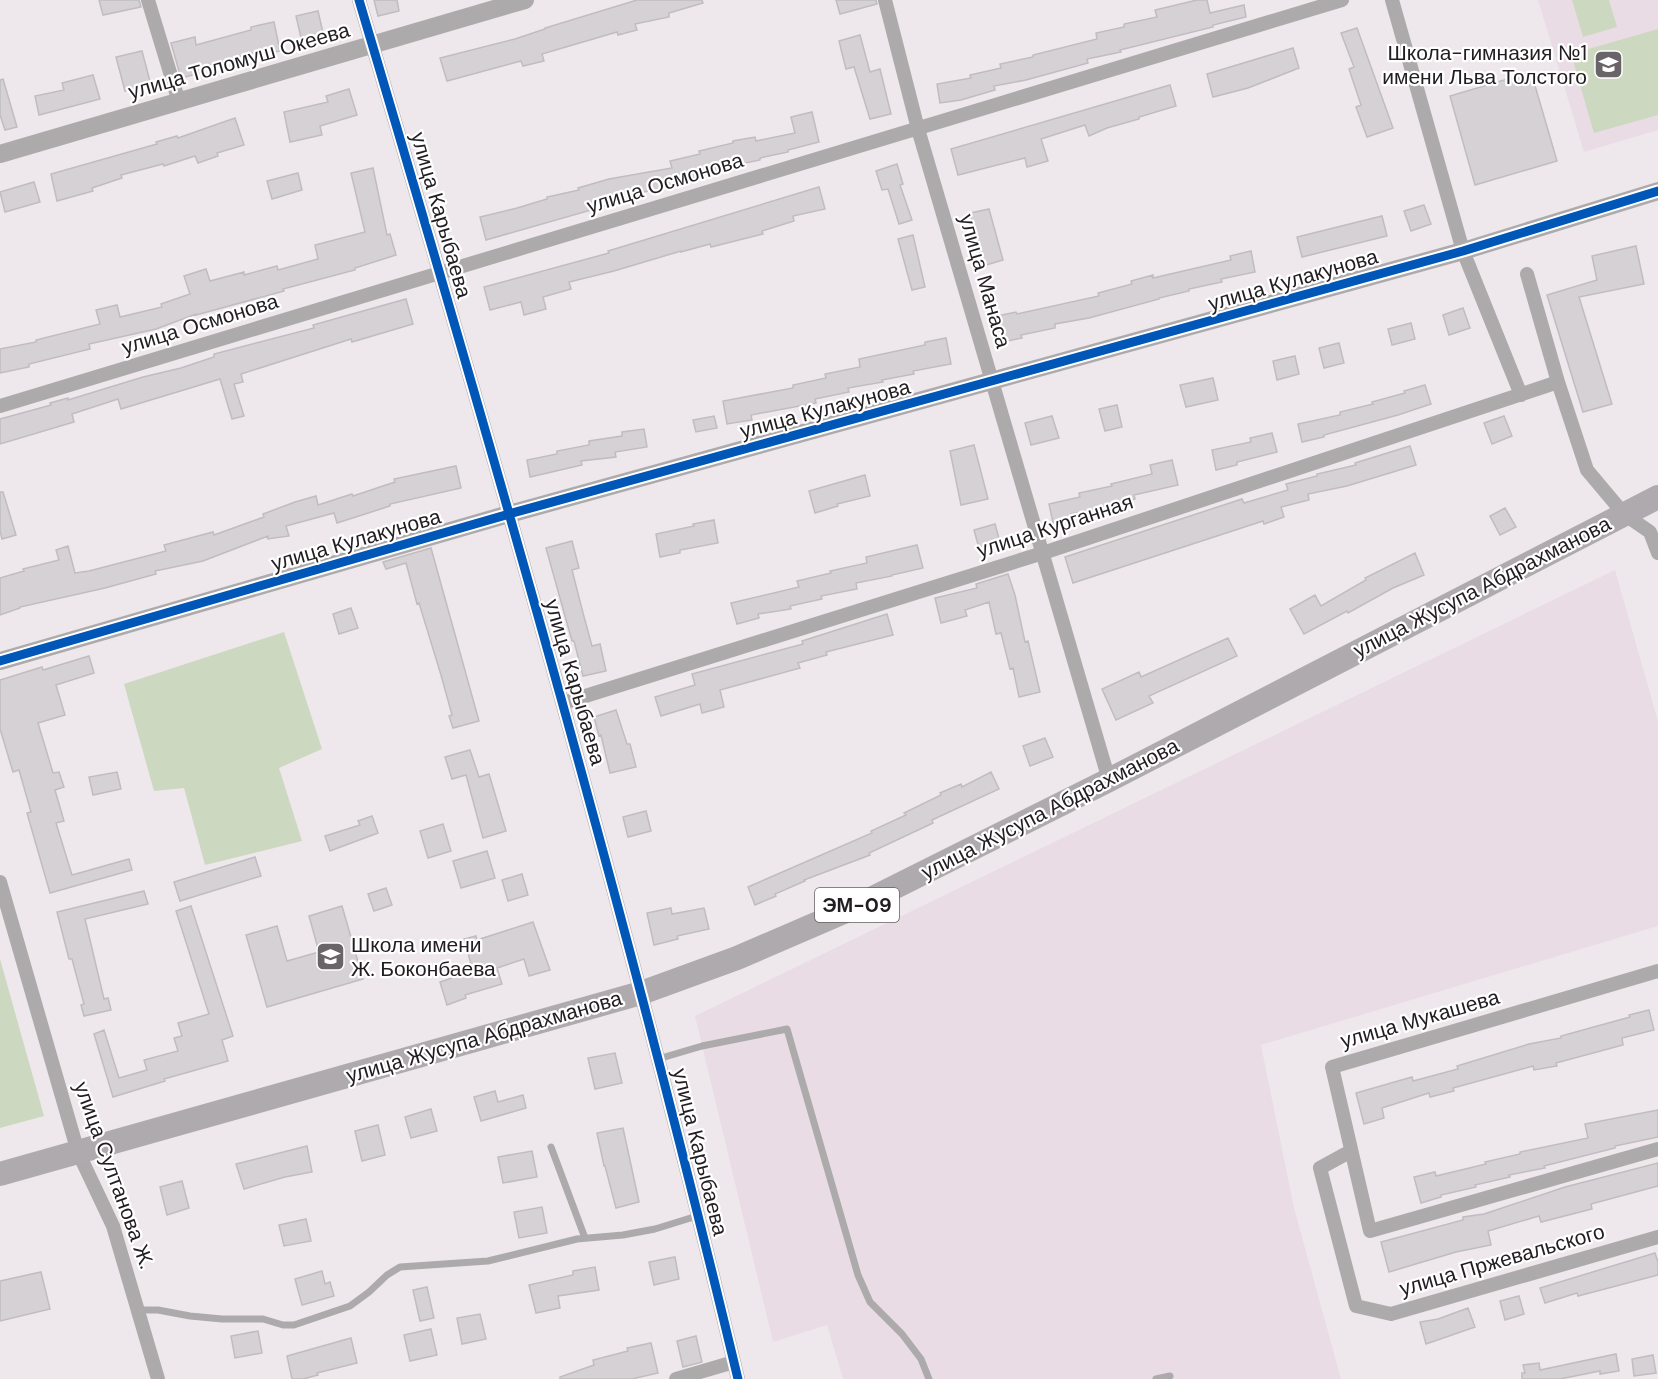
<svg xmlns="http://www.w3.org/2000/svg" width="1658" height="1379" font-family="'DM Sans',sans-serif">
  <rect width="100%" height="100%" fill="#eee8ec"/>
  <!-- built -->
  <path fill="#eadce5" d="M1538,0H1658V130L1584,152Z
    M1615,570L1658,721V926L1261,1045L1294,1208L1341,1379H843L827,1325L773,1342L695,1016Z"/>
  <!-- green -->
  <path fill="#ccd8c0" d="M1572,0H1609L1617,27L1583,37Z
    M1658,29V115L1594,133L1571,54Z
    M284,632L322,749L279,768L302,841L205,865L184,788L154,791L124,684Z
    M0,959L44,1116L0,1128Z"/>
  <!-- building -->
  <path fill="#d6d1d4" stroke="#c1bcbf" stroke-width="1.5" d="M99,0H139L141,7L103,15Z
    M374,0H397L399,11L378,16Z
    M637,0H702L703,3L669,13V17L635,24L637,30L618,35L617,32L542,54L544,61L523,66L521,61L447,81L440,58L515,39L545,29V28Z
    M836,0H876L877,4L840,14Z
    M1197,0H1207L1210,13L1244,5L1246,17L1213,25V27L1120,50L1121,52L1087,59L1088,63L1026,80L994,86L995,90L961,100L940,103L937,84L971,78L970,75L1001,68L1000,64L1033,57V55L1097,39L1096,33L1124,27V24L1157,17L1155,10Z
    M318,11L324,37L302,42L296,16Z
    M274,22L280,51L257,56L256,52L202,67L204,72L181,78L171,43L195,37L196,45L251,30V27Z
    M1357,28L1393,128L1367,137L1356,107L1361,105L1349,69L1354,67L1341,33Z
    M860,35L870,72L880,69L891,114L870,119L854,67L846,69L839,41Z
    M1293,48L1299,68L1248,88L1213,97L1207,74Z
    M142,51L151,85L125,91L116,57Z
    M1531,72L1557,161L1475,185L1450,96Z
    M93,75L100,99L39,115L35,96L64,90L62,83Z
    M3,79L17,127L5,130L0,115V80Z
    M1170,85L1176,106L1139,117V119L1107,128L1089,136L1085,125L1041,139L1048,161L1027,167L1025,158L958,175L951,149Z
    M349,89L357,115L320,126L322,135L290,142L284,112L328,102L326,96Z
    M812,112L819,142L788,150V152L760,158V160L726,167L727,169L665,186V188L632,194L633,198L486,240L480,217L517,208L547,199V197L579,190L578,188L609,179L672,168L670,161L700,154L699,151L733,143V141L755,137L756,141L795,133L791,117Z
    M235,118L244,145L217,153L218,156L198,163L195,156L164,166L163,164L121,175L122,178L92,188L93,191L57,201L51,174L157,144L156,142L177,136L178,138Z
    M897,164L903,184L900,185L912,220L899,224L888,189L882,190L876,171Z
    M373,168L387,235L390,234L396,255L355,268V270L283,289L284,291L196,315V314L156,329L89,344L90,349L29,364V367L0,373V349L36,342V340L100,324L96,310L117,305L120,317L162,307L161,304L190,294L184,276L206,269L210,281L244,272V275L277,266L278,270L318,259L315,245L365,232L351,173Z
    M298,173L302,190L272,199L267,181Z
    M34,182L40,202L5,212L0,192Z
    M819,187L825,209L793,216L794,221L762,231L763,234L711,247L710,244L681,252V251L614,271L569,282L571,289L543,297L546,309L524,315L521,302L490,310L484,287L609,253L608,251Z
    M1424,205L1431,224L1411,231L1404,211Z
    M989,209L1003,260L983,266L970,213Z
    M1382,216L1387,236L1302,257L1297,237Z
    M913,235L925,287L912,290L898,239Z
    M1636,246L1644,284L1579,297L1612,404L1583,412L1547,295L1597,280L1592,256Z
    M1251,251L1255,272L1221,279L1222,282L1189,289V291L1159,298V299L1089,318L1055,324V328L1021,335L1022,338L1003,342L997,316L1016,312L1017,314L1099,296L1098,293L1132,284L1131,281L1153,275V278L1231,260L1230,256Z
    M406,299L413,324L352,342L351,339L241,374L243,382L234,384L244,416L232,419L220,379L121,409L118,399L72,414L74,422L0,444V419L51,405L50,403L68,398V400L143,377L181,368L214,357V354L314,328L313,325Z
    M1463,308L1470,328L1449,335L1443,315Z
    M1411,323L1415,339L1392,345L1388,329Z
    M946,338L951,364L913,371L914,374L882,380L883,382L848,388L849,392L815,399L816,403L751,415L752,420L727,424L723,401L793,388V385L826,378L825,374L860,367L859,359L925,345V342Z
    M1339,343L1344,363L1324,368L1319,348Z
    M1295,356L1299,374L1277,380L1273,361Z
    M1213,378L1218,400L1186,407L1180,385Z
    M1425,385L1431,404L1398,415L1324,435V437L1302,442L1298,424L1340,415V412L1373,404L1372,402L1405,393L1404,391Z
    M1117,405L1122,427L1105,431L1099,409Z
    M714,416L717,428L696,432L693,420Z
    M1052,416L1059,438L1031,445L1025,423Z
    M1504,416L1512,436L1492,444L1484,423Z
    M644,429L647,447L615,452L616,457L581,461L582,465L530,477L527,460L557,454V451L589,445V441L622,436V432Z
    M1272,433L1277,452L1237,462V465L1216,470L1212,450L1251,442L1250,438Z
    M974,445L988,499L961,505L950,451Z
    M1410,446L1416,465L1347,486L1308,494L1309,500L1281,507L1284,517L1264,524L1263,521L1073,583L1065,557L1242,499L1244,503L1288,490L1286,484L1317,476V474L1356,465L1355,463Z
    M1172,460L1178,485L1134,495L1135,499L1071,514L1072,518L1053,523L1049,504L1080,497L1079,493L1112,486L1111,484L1152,474L1150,465Z
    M456,466L461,488L390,504V506L337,523L334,513L286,526L289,536L268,539V536L203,561L155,571L156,574L105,588L20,607V608L0,615V578L24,571L23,569L59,560L56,550L68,546L75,573L89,571L166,551L164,545L213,532L214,535L264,517L263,514L295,502L316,496L318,505L352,494L353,496L395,482L394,479Z
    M865,475L870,496L837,504L838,506L815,513L809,491Z
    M0,492H3L16,535L2,539L0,531Z
    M1505,508L1516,527L1500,535L1490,516Z
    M714,520L718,543L680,550V553L660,557L656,534L694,526L693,524Z
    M995,524L1000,542L979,548L974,530Z
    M572,541L579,568L572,570L583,613L592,646L600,644L606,671L583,676L574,641H572L546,548Z
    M917,545L923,568L892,575V576L856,583L857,589L821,596L822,599L790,606L791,609L758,614L759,618L737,624L731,603L799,587L797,581L831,573L830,571L867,563L866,557Z
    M431,548L479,721L453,728L449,716L452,715L441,675L419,603L417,604L406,563L386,569L383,562Z
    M1415,553L1424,575L1393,588L1348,613L1347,611L1304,634L1290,609L1315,595L1321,606L1366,580L1365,578Z
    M1008,574L1015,595L1025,642L1028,641L1040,692L1019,697L1013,668L1010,669L1001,633L996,634L989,602L965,610L967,616L941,623L935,598L977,588L976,584Z
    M351,608L358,628L339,634L333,614Z
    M887,614L893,635L826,652L827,655L798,663L800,668L720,690L724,707L702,713L700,704L661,716L655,697L695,685L692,674L803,644L802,641Z
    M1228,638L1237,656L1149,696L1153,703L1116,720L1102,689L1139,672L1141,677Z
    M89,656L94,673L56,685L65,715L38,723L53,773L59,772L64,787L55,790L64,821L56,823L72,875L129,859L132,870L50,893L27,813L31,812L19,770L13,772L0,729V680L42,667L43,670Z
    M616,710L627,744H630L636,767L610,773L601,735L599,736L594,717Z
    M1045,738L1053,757L1030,766L1023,746Z
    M470,750L479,777L489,774L506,831L483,838L466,775L452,779L445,757Z
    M117,772L121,789L93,795L89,777Z
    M991,772L999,789L932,820L933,823L869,853L870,855L804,880L805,881L775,894L776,896L755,905L748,887L872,833L871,831L906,815L904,813L941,795L940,793L961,784L962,787Z
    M646,811L651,831L628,837L623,817Z
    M372,816L378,833L330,851L325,836L360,825L358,821Z
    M443,824L451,851L428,858L420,831Z
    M487,851L495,878L461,888L453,861Z
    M255,857L261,876L180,901L174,882Z
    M522,874L528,895L508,901L502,880Z
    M386,888L392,905L374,911L368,894Z
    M144,891L148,904L85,919L104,999L108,998L111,1010L84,1016L81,1005L84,1004L72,959H69L57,912Z
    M191,906L233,1036L222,1040L228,1061L164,1079L165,1081L113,1097L94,1034L104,1030L119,1078L147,1070L144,1060L178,1051L174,1038L182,1036L178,1023L209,1014L176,911Z
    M342,906L363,979L267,1007L246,935L277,926L287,961L319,952L309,916Z
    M671,908L672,914L704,908L709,929L677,936L678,939L654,945L647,913Z
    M533,922L550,970L529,976L524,959L497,968L502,984L465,995L466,998L447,1005L440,982L473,971L464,939L476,936L477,940Z
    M1649,1010L1654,1030L1622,1038L1623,1045L1556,1063L1557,1066L1534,1070L1533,1066L1453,1088L1454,1091L1430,1097L1429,1093L1382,1108L1384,1118L1364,1124L1356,1093L1412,1077L1413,1081L1458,1069L1457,1066L1529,1044L1561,1038V1036L1630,1017L1629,1015Z
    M615,1053L622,1083L595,1089L588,1058Z
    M495,1091L498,1102L523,1095L526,1108L481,1121L474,1097Z
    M431,1109L437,1131L411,1138L405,1117Z
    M1658,1110V1137L1615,1146V1148L1544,1166L1545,1168L1509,1175L1510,1177L1475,1185L1476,1187L1441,1195V1197L1421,1203L1414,1177L1435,1172L1436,1176L1486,1164L1485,1162L1520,1154V1152L1588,1138L1585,1124Z
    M378,1125L385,1155L362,1161L355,1131Z
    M623,1128L639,1202L616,1208L605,1166H604L597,1133Z
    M307,1146L312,1172L285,1177L244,1189L236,1164Z
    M532,1151L537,1177L503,1183L498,1157Z
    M1658,1163V1186L1591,1204L1592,1209L1541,1222L1539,1216L1488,1231L1491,1245L1456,1252L1389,1272L1381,1242L1463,1220V1217L1484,1214L1565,1187Z
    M182,1181L189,1208L167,1215L160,1187Z
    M542,1207L547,1233L519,1238L514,1212Z
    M306,1219L311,1241L284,1246L279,1225Z
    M1655,1253L1658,1262V1275L1578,1296L1577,1293L1545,1303L1540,1288Z
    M675,1257L679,1279L654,1285L649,1262Z
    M595,1267L599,1290L558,1296L560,1308L536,1313L529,1285L573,1275V1271Z
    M322,1271L325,1284L330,1282L334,1296L302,1305L295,1279Z
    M41,1272L50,1309L0,1321V1281Z
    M427,1287L434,1318L420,1321L413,1290Z
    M1519,1296L1524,1314L1505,1320L1500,1301Z
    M1468,1308L1475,1327L1426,1344L1420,1322L1438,1319Z
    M480,1314L486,1339L462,1344L457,1318Z
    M431,1329L437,1355L410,1361L404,1335Z
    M258,1331L262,1353L235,1358L231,1336Z
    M696,1336L702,1362L683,1367L677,1341Z
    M351,1338L357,1363L317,1373L318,1375L303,1379H292L287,1356Z
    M651,1343L658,1373L632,1379H560V1377L594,1365L593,1360L628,1351L627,1348Z
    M1616,1354L1619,1371L1600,1374V1371L1560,1379H1522V1373H1525L1523,1365L1539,1363L1540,1370Z
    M1653,1355L1656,1373L1634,1376L1632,1359Z"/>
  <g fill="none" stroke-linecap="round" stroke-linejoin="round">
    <!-- service -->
    <path stroke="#adaaab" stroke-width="7" d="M658,1059L702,1046L787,1029L858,1275L870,1302L902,1334L921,1359L929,1379
      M551,1147L585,1238
      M138,1310H158L190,1316L222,1319H263L283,1325H294L350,1306L369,1292L387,1275L400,1267L488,1261L577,1239L623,1235L655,1229L697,1216
      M1156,1379L1170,1376"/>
    <!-- minor -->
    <path stroke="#adaaab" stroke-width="14" d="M148,0L179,102
      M359,0C495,457 627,915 738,1379
      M885,0L918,129L1109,780
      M1392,0L1463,251L1521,395
      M1527,274L1558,382L1587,470L1624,514L1650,532L1658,553
      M0,406L1342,0
      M563,703L1043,553L1558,382
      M0,882L78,1152L113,1226L158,1379
      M1658,971L1332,1067L1370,1231L1658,1149
      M1351,1151L1320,1168L1356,1306L1391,1314L1658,1237
      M676,1379L734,1362"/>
    <!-- tertiary -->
    <path stroke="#adaaab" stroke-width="18" d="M0,154L525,0
      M0,661L509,514L1463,251L1658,191"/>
    <!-- trunk -->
    <path stroke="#afaaae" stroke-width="24" d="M0,1174L641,993L737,958L853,908L1109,780L1658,497"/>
    <defs>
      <path id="cycleway" d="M359,0C495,457 627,915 738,1379
        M0,661L509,514L1463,251L1658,191"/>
    </defs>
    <!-- cycleway casing -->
    <use href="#cycleway" stroke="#fff" stroke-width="13"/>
    <!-- cycleway -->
    <use href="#cycleway" stroke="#0057b8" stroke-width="9"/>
  </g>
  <!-- icons -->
  <defs>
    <symbol id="school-square" viewBox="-11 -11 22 22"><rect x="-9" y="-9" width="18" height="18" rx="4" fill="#696467" stroke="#fff"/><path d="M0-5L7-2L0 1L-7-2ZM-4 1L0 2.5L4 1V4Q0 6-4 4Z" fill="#fff"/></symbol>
  </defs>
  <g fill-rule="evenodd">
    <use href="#school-square" x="1592" y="48" width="33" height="33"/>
    <use href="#school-square" x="314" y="940" width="33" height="33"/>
  </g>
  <g text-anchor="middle" stroke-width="4.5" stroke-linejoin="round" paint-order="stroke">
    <!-- shield labels -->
    <rect fill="#fff" stroke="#646163" stroke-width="1.5" x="815" y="888" width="84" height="34" rx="4.5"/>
    <g font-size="20" font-weight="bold" fill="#221d20">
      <text x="857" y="912">ЭМ-09</text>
    </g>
    <!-- poi labels -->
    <g font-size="21" fill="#221d20" stroke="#fff" text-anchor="end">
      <text x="1587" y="60">Школа-гимназия №1<tspan x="1587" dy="24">имени Льва Толстого</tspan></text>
      <text x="351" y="952" text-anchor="start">Школа имени<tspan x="351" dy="24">Ж. Боконбаева</tspan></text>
    </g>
    <!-- street labels -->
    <g font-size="21" fill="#221d20" stroke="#fff">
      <text transform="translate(239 61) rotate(-16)" y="7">улица Толомуш Океева</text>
      <text transform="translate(665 183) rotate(-17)" y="7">улица Осмонова</text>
      <text transform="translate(441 215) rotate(74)" y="7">улица Карыбаева</text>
      <text transform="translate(1293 280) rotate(-16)" y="7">улица Кулакунова</text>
      <text transform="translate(985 281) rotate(74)" y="7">улица Манаса</text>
      <text transform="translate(200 324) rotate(-17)" y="7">улица Осмонова</text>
      <text transform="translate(825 409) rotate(-15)" y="7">улица Кулакунова</text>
      <text transform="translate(1055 526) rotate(-18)" y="7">улица Курганная</text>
      <text transform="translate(356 540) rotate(-16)" y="7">улица Кулакунова</text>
      <text transform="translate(1482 587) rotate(-27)" y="7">улица Жусупа Абдрахманова</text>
      <text transform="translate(575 682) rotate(74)" y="7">улица Карыбаева</text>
      <text transform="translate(1050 809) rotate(-27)" y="7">улица Жусупа Абдрахманова</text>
      <text transform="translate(1420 1019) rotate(-16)" y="7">улица Мукашева</text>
      <text transform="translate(484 1037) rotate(-16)" y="7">улица Жусупа Абдрахманова</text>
      <text transform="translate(700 1152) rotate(76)" y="7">улица Карыбаева</text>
      <text transform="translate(114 1175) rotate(70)" y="7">улица Султанова Ж.</text>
      <text transform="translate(1502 1260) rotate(-16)" y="7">улица Пржевальского</text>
    </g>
  </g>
</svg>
